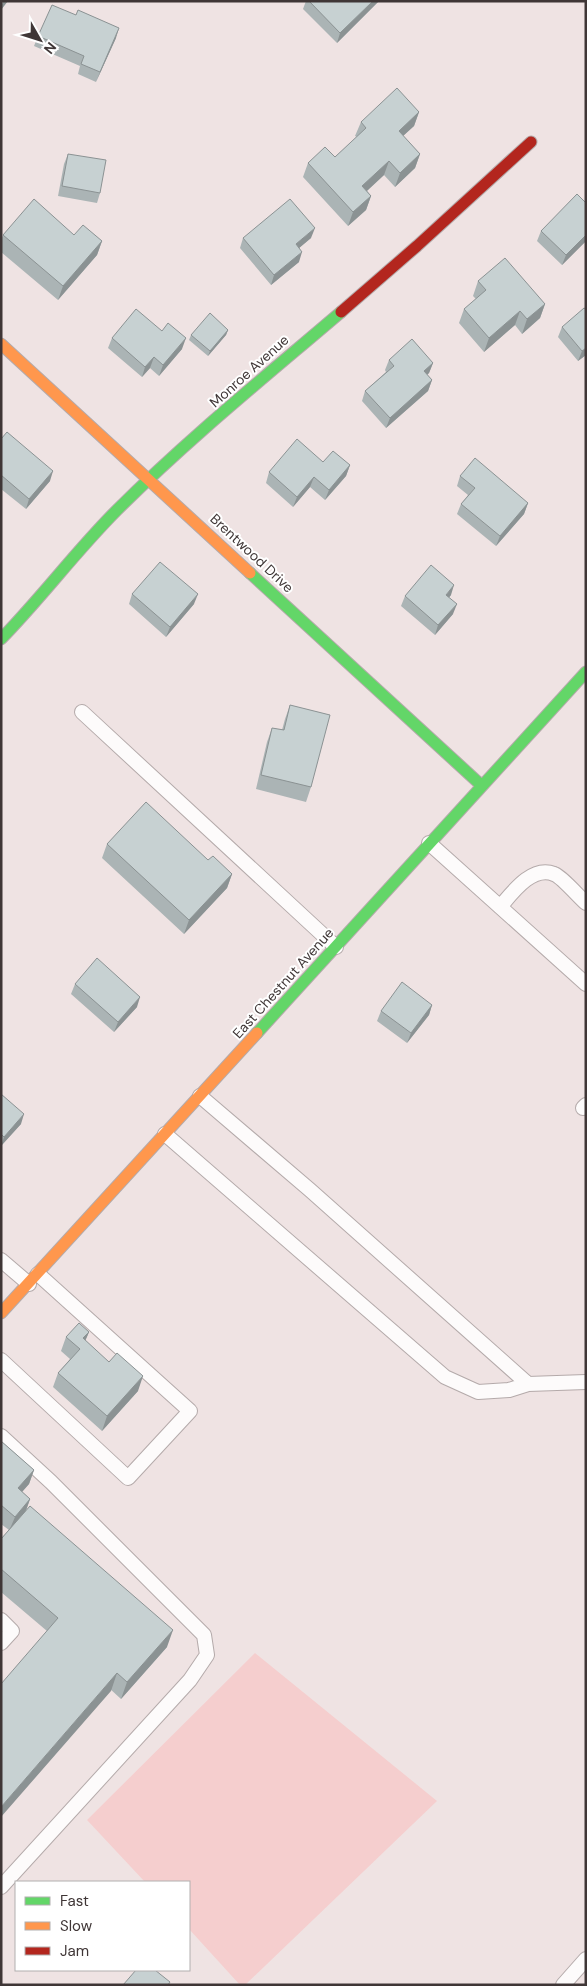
<svg xmlns="http://www.w3.org/2000/svg" width="587" height="1986" font-family="'DM Sans',sans-serif">
  <rect width="100%" height="100%" fill="#efe3e3"/>
  <!-- green -->
  <path fill="#f5cece" d="M255,1653L437,1801L245,1985H240L189,1929V1882H145L87,1820Z"/>
  <g fill="none" stroke-linecap="round" stroke-linejoin="round">
    <defs>
      <path id="lane" d="M82,712L336,947
        M429,843L586,984
        M500,907C512,893 532,865 554,874C561,876 579,897 586,903
        M200,1096L310,1190L528,1384
        M583,1108L586,1105
        M165,1134L445,1377L478,1392L509,1390L528,1384L586,1382
        M1,1260L29,1284
        M1,1360L128,1478L190,1411L38,1274
        M1,1436L51,1482L204,1635L207,1655L190,1680L1,1887
        M1,1620L12,1631L1,1643
        M563,1985L586,1959"/>
      <path id="fast" d="M250,573L481,785
        M1,639C42,597 76,551 117,510C188,439 266,376 341,312
        M257,1033L586,672"/>
      <path id="slow" d="M1,344L250,573
        M1,1313L257,1033"/>
      <path id="jam" d="M341,312L417,246L531,142"/>
    </defs>
    <!-- lane casing -->
    <use href="#lane" stroke="#b4aaaa" stroke-width="16"/>
    <!-- fast casing -->
    <use href="#fast" stroke="#b4aaaa" stroke-width="13"/>
    <!-- slow casing -->
    <use href="#slow" stroke="#b4aaaa" stroke-width="13"/>
    <!-- jam casing -->
    <use href="#jam" stroke="#b4aaaa" stroke-width="13"/>
    <!-- lane -->
    <use href="#lane" stroke="#fdfbfb" stroke-width="14"/>
    <!-- fast -->
    <use href="#fast" stroke="#63d668" stroke-width="11"/>
    <!-- slow -->
    <use href="#slow" stroke="#ff974d" stroke-width="11"/>
    <!-- jam -->
    <use href="#jam" stroke="#b3261e" stroke-width="11"/>
  </g>
  <!-- wall -->
  <path fill="#abb4b5" d="M306,1H379L337,43L303,9Z
    M38,36L116,38L96,82L78,74L80,66L34,46Z
    M419,112L414,126L403,136L420,154L415,168L395,187L384,175L367,191L371,196L366,210L348,226L303,177L308,163L335,157L357,137L355,136L361,122Z
    M68,154L100,193L97,203L58,196L64,164Z
    M586,201V241L562,265L537,241L541,231Z
    M3,235H74L102,241L97,255L58,300L1,252V240Z
    M243,238H311L299,248V262L271,285L240,248Z
    M478,281L545,304L540,318L522,334L515,325L484,352L459,323L464,309L476,299L473,296Z
    M562,327L586,355L578,361L558,337Z
    M228,330L226,335L208,356L189,340L191,335Z
    M112,338L182,349L159,376L150,368L142,377L108,348Z
    M389,360L433,363L429,373L427,375L432,380L428,391L386,428L362,401L365,391L386,372L385,370Z
    M1,439L50,481L26,509L1,489Z
    M323,462L350,465L346,476L325,500L310,487L293,507L266,483L269,472Z
    M460,476L528,503L524,514L496,546L457,514L461,504L468,495L457,486Z
    M132,594L194,604L166,637L129,604Z
    M451,595L449,598L453,614L435,635L401,606L405,596Z
    M290,705L311,787L306,802L256,789L267,742L272,728L282,730L285,719Z
    M107,844L208,860L232,874L227,888L184,934L102,858Z
    M75,984L137,1007L114,1032L71,994Z
    M432,1005L429,1015L407,1043L377,1021L381,1011Z
    M1,1094L21,1124L1,1146Z
    M89,1332L85,1341L138,1391L102,1431L53,1387L58,1373L70,1359L61,1351L66,1337Z
    M1,1441L34,1470L29,1484L22,1492L30,1499L26,1511L167,1647L121,1699L47,1631L1,1592V1539L9,1530L1,1524Z"/>
  <!-- shaded-wall -->
  <path fill="#8b9293" d="M3,1H8L1,10V7Z
    M373,1H379L337,43L340,33Z
    M119,28L116,38L96,82L100,72Z
    M419,112L414,126L393,145L399,131Z
    M420,154L415,168L395,187L400,173Z
    M389,161L384,175L357,200L362,186Z
    M371,196L366,210L348,226L353,212Z
    M315,228L311,238L292,254L296,244Z
    M586,235V241L562,265L566,255Z
    M102,241L97,255L58,300L63,286Z
    M302,252L299,262L271,285L274,275Z
    M545,304L540,318L522,334L527,319Z
    M520,311L515,325L484,352L489,338Z
    M228,330L226,335L208,356L210,351Z
    M186,338L182,349L159,376L163,365Z
    M586,348V355L578,361L582,351Z
    M154,357L150,368L142,377L145,367Z
    M433,363L429,373L420,381L424,371Z
    M432,380L428,391L386,428L390,418Z
    M350,465L346,476L325,500L329,490Z
    M53,471L50,481L26,509L29,499Z
    M314,477L310,487L293,507L297,497Z
    M528,503L524,514L496,546L500,536Z
    M454,585L451,595L442,605L446,595Z
    M198,594L194,604L166,637L170,627Z
    M457,604L453,614L435,635L438,625Z
    M232,874L227,888L184,934L189,920Z
    M140,997L137,1007L114,1032L118,1022Z
    M432,1005L429,1015L407,1043L411,1033Z
    M24,1114L21,1124L1,1146L4,1137Z
    M89,1332L83,1346V1338Z
    M143,1376L138,1391L102,1431L107,1416Z
    M34,1470L29,1484L13,1502L18,1488Z
    M30,1499L25,1513L9,1531L15,1517Z
    M173,1630L167,1647L121,1699L127,1682Z
    M117,1673L111,1691L1,1817V1807Z"/>
  <!-- building -->
  <path fill="#c7d1d2" stroke="#8b9293" d="M309,1H373L340,33Z
    M52,5L76,15L78,10L119,28L100,72L81,64L84,56L38,36Z
    M397,88L419,112L399,131L420,154L400,173L389,161L362,186L371,196L353,212L308,163L325,147L335,157L366,128L361,122Z
    M68,154L106,160L100,193L62,186Z
    M577,194L585,202L586,201V235L566,255L541,231Z
    M34,199L74,235L83,225L102,241L63,286L3,235Z
    M290,199L315,228L296,244L302,252L274,275L243,238Z
    M505,258L545,304L527,319L520,311L489,338L464,309L486,290L478,281Z
    M584,308L586,309V348L582,351L562,327Z
    M136,309L162,331L168,323L186,338L163,365L154,357L145,367L112,338Z
    M210,313L228,330L210,351L191,335Z
    M412,339L433,363L424,371L432,380L390,418L365,391L394,366L389,360Z
    M7,432L53,471L29,499L1,475V439Z
    M297,439L323,462L333,451L350,465L329,490L314,477L297,497L269,472Z
    M475,458L528,503L500,536L461,504L475,488L460,476Z
    M160,562L198,594L170,627L132,594Z
    M431,565L454,585L446,595L457,604L438,625L405,596Z
    M290,705L330,715L311,787L261,775L272,728L284,730Z
    M146,802L208,860L213,856L232,874L189,920L107,844Z
    M97,958L140,997L118,1022L75,984Z
    M402,982L432,1005L411,1033L381,1011Z
    M1,1094L24,1114L4,1137L2,1135L1,1136Z
    M79,1323L89,1332L83,1338L109,1362L117,1353L143,1376L107,1416L58,1373L80,1349L66,1337Z
    M1,1441L34,1470L18,1488L30,1499L15,1517L1,1505Z
    M30,1506L173,1630L127,1682L117,1673L1,1807V1684L58,1618L1,1569V1539Z
    M136,1970H155L170,1982L168,1985H123Z"/>
  <g text-anchor="middle" stroke-width="4" stroke-linejoin="round" paint-order="stroke">
    <!-- street labels -->
    <g font-size="14" fill="#3f3636" stroke="#fff">
      <text transform="translate(249 371) rotate(-42)" y="5">Monroe Avenue</text>
      <text transform="translate(252 553) rotate(43)" y="5">Brentwood Drive</text>
      <text transform="translate(283 983) rotate(-48)" y="5">East Chestnut Avenue</text>
    </g>
  </g>
  <!-- border -->
  <rect width="587" height="1986" fill="none" stroke="#3f3636" stroke-width="5"/>
  <!-- legend -->
  <rect x="15" y="1881" width="175" height="90" fill="#ffffff" stroke="#b2afaf"/>
  <rect x="25" y="1897" width="25" height="8" fill="#63d668" stroke="#b2afaf"/>
  <text x="60" y="1906" font-size="15" fill="#3f3636">Fast</text>
  <rect x="25" y="1922" width="25" height="8" fill="#ff974d" stroke="#b2afaf"/>
  <text x="60" y="1931" font-size="15" fill="#3f3636">Slow</text>
  <rect x="25" y="1947" width="25" height="8" fill="#b3261e" stroke="#b2afaf"/>
  <text x="60" y="1956" font-size="15" fill="#3f3636">Jam</text>
  <!-- north arrow -->
  <g transform="translate(40 40) rotate(129)" stroke="#ffffff" stroke-width="4" paint-order="stroke">
  <path d="M0-4L9 19L0 12L-9 19Z" fill="#3f3636"/>
  <text y="-8" font-size="14" font-weight="bold" text-anchor="middle" fill="#3f3636">N</text>
  </g>
</svg>
